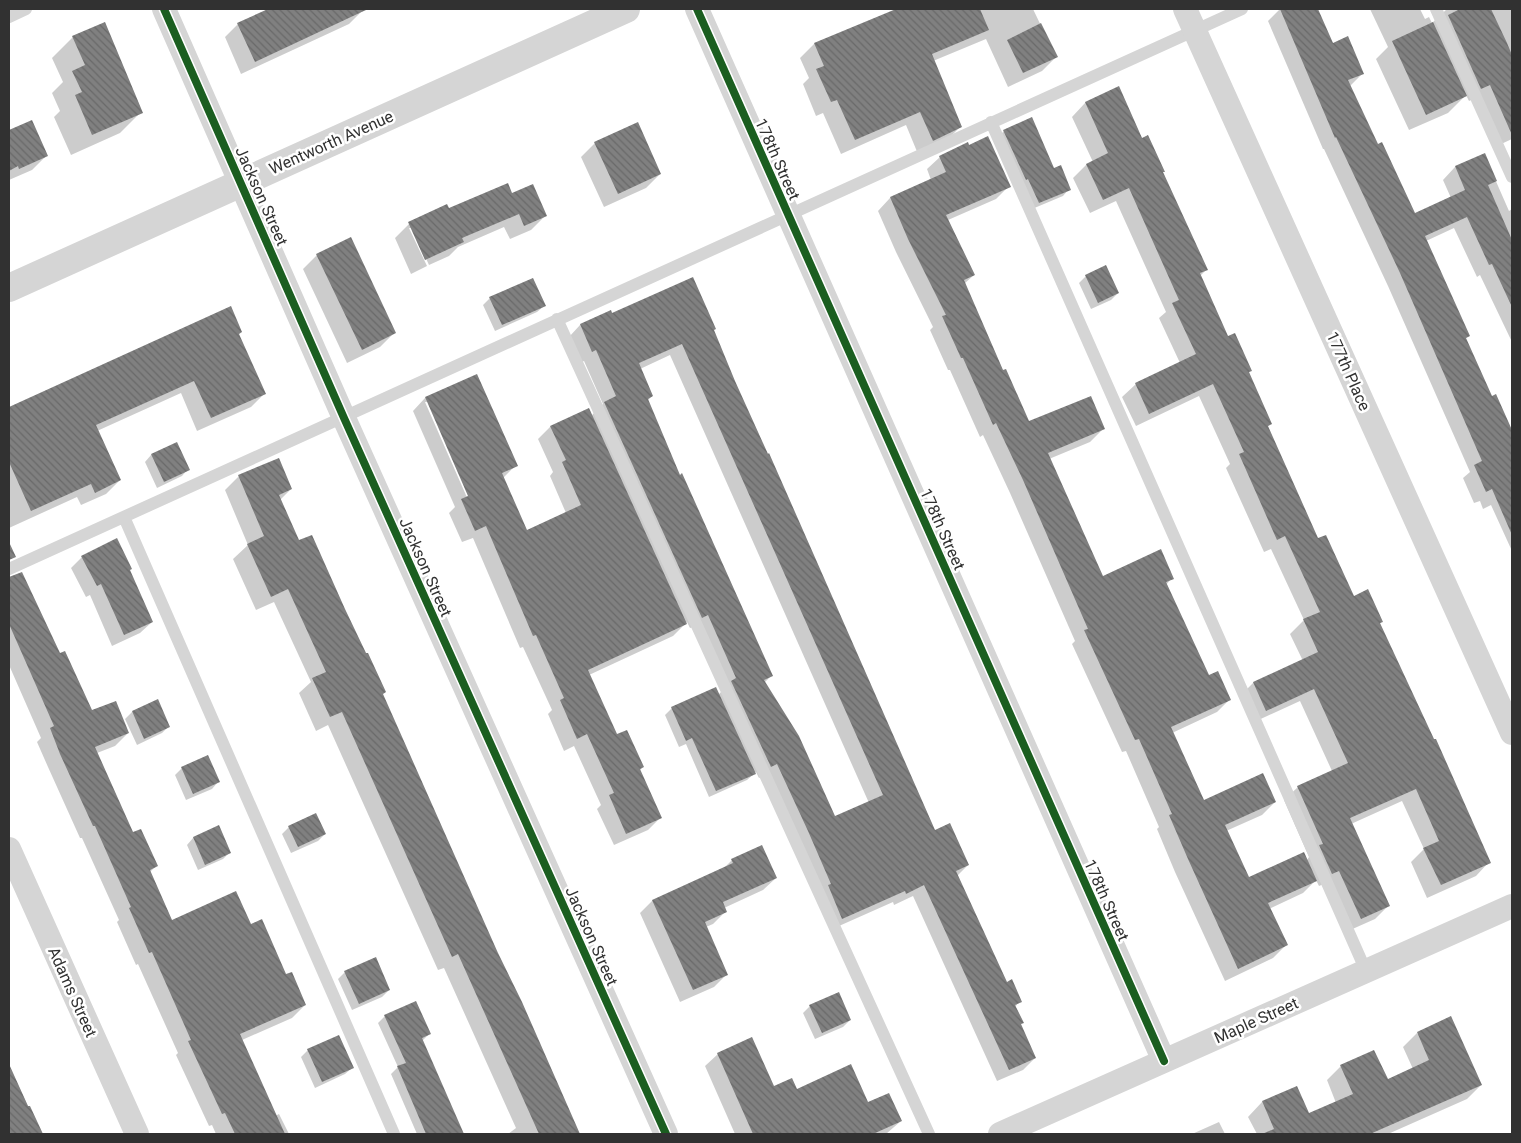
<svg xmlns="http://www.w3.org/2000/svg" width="1521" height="1143" font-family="Roboto,sans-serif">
  <defs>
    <pattern id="building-back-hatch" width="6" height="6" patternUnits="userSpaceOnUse" patternTransform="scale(1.25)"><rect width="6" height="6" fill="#808080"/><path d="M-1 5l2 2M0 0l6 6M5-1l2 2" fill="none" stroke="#696969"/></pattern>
  </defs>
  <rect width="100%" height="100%" fill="#fff"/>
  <!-- shadow -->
  <path fill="#0003" fill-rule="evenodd" d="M271,9H369L361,12L349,24L241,74L225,37L238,24Z
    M898,9H1033L1056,57L1042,71L1008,87L986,39L933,61L960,127L946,141L918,154L906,125L841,154L823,113L816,116L803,84L809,78L800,58L814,44Z
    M1280,9H1316L1333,44L1362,74L1350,86L1377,146L1415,215L1451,198L1443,180L1455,167L1484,154L1509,211L1512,209V342L1480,275L1477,277L1454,228L1426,241L1468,336L1465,339L1491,398L1495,396L1512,433V551L1491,505L1483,509L1480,501L1474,503L1463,478L1470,472L1388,286L1324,149H1323L1268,21Z
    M1370,9H1420L1425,19L1429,17L1432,23L1447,9H1512V139L1499,145L1478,97L1469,101L1466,95L1448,113L1409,130L1376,59L1388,47Z
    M73,37L141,112L120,133L71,155L54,117L60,111L52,93L63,82L52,58Z
    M1119,88L1142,139L1162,173L1206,270L1200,276L1228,338L1248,373L1271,423L1267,427L1318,540L1353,597L1381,622L1379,624L1489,862L1476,876L1427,898L1411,862L1424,849L1402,801L1351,824L1389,905L1375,919L1348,931L1326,883L1319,886L1316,880L1303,893L1269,909L1286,945L1273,958L1225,981L1175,872L1157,829L1159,827L1126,751L1122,752L1072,644L1075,641L1010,493L983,435L980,437L950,370H948L930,330L933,327L896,252L878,211L890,198L931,180L927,169L940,157L1009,186L996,199L948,220L974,275L964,284L1003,371L1028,423L1103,429L1090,442L1049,459L1102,578H1172L1166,585L1208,677L1230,699L1217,712L1172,733L1203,802H1275L1262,815L1226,831L1248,879L1307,860L1309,857L1284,800L1298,787L1332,771L1300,701L1252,723L1240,696L1253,683L1303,661L1290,634L1304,620L1271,549L1264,552L1226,468L1230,464L1199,396L1136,426L1122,397L1136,384L1180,363L1159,318L1166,312L1116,201L1090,213L1073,178L1086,165L1093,162L1072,117L1085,103Z
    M31,122L46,156L32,170L9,180V132Z
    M1004,131L1053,169L1069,189L1063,196L1032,209L997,138Z
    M595,143L660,174L646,188L604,207L581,157Z
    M511,195L545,216L531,230L510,239L504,227L458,247L449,256L429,265L412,228H409L427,266L411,274L395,238L409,224L448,210Z
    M317,255L394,333L380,347L347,363L303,269Z
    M1086,276L1118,293L1111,300L1091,309L1079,283Z
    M490,298L544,306L537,312L495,331L483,305Z
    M230,308L238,335L264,394L251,407L197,431L181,393L97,431L120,480L106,494L81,505L77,497L9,528V408Z
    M610,312L611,314L712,331L935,831L968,865L957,876L1006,983L1020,1001L1015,1007L1022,1023L1020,1025L1035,1058L1023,1070L997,1081L913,896L894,905L893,902L830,930L765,775L759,778L756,772L747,780L709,797L686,744L679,747L665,715L672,708L718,695L724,689L696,626L690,628L687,622L673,636L589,675L616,736L643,767L639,771L660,818L648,830L614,845L597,809L601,805L574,746L564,751L548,714L552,710L523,647L520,648L473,538L462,542L449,513L455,507L413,411L425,398L476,376L516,465L503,478L526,531L566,513L550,476L553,472L538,439L550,427L591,416L603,404L584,361L580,363L569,337L580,325ZM670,355L869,803L834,818L764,683L771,676L679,476L647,401L652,396L640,369ZM425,402H428L472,501L469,502Z
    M177,444L188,469L182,476L157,488L145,462L151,455Z
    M239,476L291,489L280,500L299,542L382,695L497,953L521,1002L578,1134H508L516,1128L444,968L438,970L328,725L316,731L299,693L311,682L274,602L256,610L233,559L248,545L225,490Z
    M82,557L129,570L152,622L140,633L112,646L90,595L86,597L71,568Z
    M24,579L59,655L91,712L128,733L115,746L97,753L133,834L156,866L150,872L172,921L250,926L305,1005L292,1018L242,1040L275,1116L279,1114L289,1134H216L212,1125L209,1126L176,1055L178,1053L138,964L136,965L117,922L119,920L82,838H80L48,767L37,742L41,738L9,665V586Z
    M157,701L169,726L162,733L137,745L125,719L132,712Z
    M182,768L218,782L212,789L186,800L175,775Z
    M218,827L230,852L223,859L198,870L187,845L193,838Z
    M289,827L325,834L318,841L291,853L282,834Z
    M732,860L776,878L763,890L724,908L726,911L713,924L706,927L727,974L714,987L680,1002L640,913L652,901L723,869Z
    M345,972L389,990L382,997L352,1010L338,979Z
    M810,1006L850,1020L843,1027L815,1039L803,1013Z
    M385,1016L429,1034L422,1041L460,1134H417L391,1074L398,1067L378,1023Z
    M1417,1033L1481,1085L1467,1099L1388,1134H1257L1248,1117L1262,1102L1296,1088L1308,1115L1336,1103L1327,1080L1341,1066L1387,1080L1413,1069L1403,1047Z
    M308,1050L352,1068L345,1074L315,1088L301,1057Z
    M718,1054L773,1087L868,1104L901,1121L886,1134H735L705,1066Z
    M9,1066L41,1134H9Z
    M1219,1122L1225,1134H1192Z"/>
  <!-- building -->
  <path fill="url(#building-back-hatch)" fill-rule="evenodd" d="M268,9H368L255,62L237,23Z
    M896,9H980L989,30L932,54L962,127L933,141L920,112L855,140L837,100L831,102L816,69L824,66L814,43Z
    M1280,9H1318L1333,43L1348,36L1364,74L1348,80L1378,144L1382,142L1415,213L1465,190L1455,166L1485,153L1497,181L1488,185L1512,240V307L1492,264L1489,265L1467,217L1425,236L1470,336L1466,338L1492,396L1496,394L1512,430V535L1492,489L1486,492L1474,465L1482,461L1400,273L1336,137L1335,138Z
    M1460,9H1491L1507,43L1512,55V135L1490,85L1481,89L1448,15Z
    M105,22L143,113L92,135L75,95L82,92L72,71L85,65L72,36Z
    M1433,22L1467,96L1426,115L1392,41Z
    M1041,23L1058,57L1023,73L1007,40Z
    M1119,86L1142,138L1148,135L1165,172H1163L1208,270L1200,273L1228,336L1235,333L1252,371L1249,372L1272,424L1268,426L1318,538L1326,535L1354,596L1368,589L1383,622L1380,623L1434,739H1436L1491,863L1441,885L1423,848L1439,841L1416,789L1350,818L1390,906L1361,919L1339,871L1332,874L1319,845L1323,844L1297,786L1348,763L1314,689L1266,711L1253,682L1318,652L1303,619L1320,612L1285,536L1277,540L1239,454L1244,452L1213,384L1149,414L1135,383L1196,354L1172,303L1179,300L1129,188L1103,200L1086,164L1108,153L1085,102Z
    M1032,117L1054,168L1061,165L1071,190L1039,203L1028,179L1026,180L1003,130Z
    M32,120L48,156L19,169L18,166L9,171V130Z
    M638,122L661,174L618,194L594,142Z
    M988,136L1011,187L946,215L975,275L964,280L1003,370L1006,369L1029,421L1091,396L1105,429L1048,453L1103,576L1161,549L1174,579L1166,582L1209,675L1218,671L1231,700L1171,727L1204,800L1263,773L1276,802L1225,825L1249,877L1304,852L1317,881L1268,903L1288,945L1238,969L1188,859L1169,815L1172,814L1139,739L1135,740L1084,630L1088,629L1023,480L996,423L993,425L963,358H961L942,316L946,315L908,239L890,197L946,172L939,156L968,142L969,145Z
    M508,183L512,193L533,184L547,216L524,226L519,214L462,238L464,242L425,260L408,222L447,204L449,208Z
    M351,237L396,333L362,350L316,254Z
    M1106,265L1119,293L1098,303L1085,275Z
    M693,277L716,329L714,330L735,381L768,454L769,453L935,830L950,823L969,865L956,871L1007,982L1012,979L1022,1002L1015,1005L1024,1023L1021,1024L1036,1058L1009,1070L924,885L906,894L905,891L842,919L828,885L831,884L808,831L777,764L771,767L731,681L736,678L708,615L702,618L604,402L616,396L596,350L592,352L580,324L611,310L612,313ZM682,344L883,795L835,816L799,736L764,680L773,676L682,473L680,475L648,399L653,396L639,363Z
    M533,278L546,306L502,325L489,297Z
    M231,306L242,332L239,334L266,394L211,418L194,381L96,425L121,480L95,493L91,484L31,511L9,462V407Z
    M477,374L518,466L502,473L527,530L581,505L562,462L566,460L550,426L589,408L687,624L588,670L617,734L627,730L644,767L640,769L662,818L626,834L609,795L614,793L587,734L577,739L560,700L564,698L536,635L533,636L486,526L475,531L461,499L468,496L425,397Z
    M177,442L190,470L164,482L151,454Z
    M279,458L292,489L279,495L299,540L312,535L345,609L366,653H368L386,692L383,694L498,953L522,1002L580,1134H539L458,954L452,957L342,712L330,717L312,678L326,672L288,589L271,597L247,544L264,536L238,475Z
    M117,538L132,569L130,570L153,622L124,635L101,584L97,586L81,556Z
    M9,542L16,557L9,560Z
    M22,572L60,653L65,651L92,710L116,701L129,733L95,747L133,832L141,829L158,866L150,870L172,920L236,891L251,924L262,919L286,974L292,972L306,1005L240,1034L285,1134H235L225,1113L222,1114L188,1041L191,1040L152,952L149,953L129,908L131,907L95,826H93L60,754L50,728L54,726L9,624V577Z
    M716,687L756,774L716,791L692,738L686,741L671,707Z
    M158,699L170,727L144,739L132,711Z
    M208,755L220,782L193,794L181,767Z
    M316,813L326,834L298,847L288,826Z
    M219,825L231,853L205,865L193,837Z
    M762,845L777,878L723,902L727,912L705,922L728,975L693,990L652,900L733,863L731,859Z
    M376,957L390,990L359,1004L344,971Z
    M839,992L851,1020L822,1033L809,1005Z
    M416,1001L431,1034L422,1038L464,1134H426L397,1066L406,1063L384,1015Z
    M1451,1016L1482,1085L1370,1134H1262L1274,1129L1262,1101L1297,1086L1309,1113L1353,1094L1340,1065L1374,1050L1388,1079L1429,1060L1417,1032Z
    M339,1035L354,1068L322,1082L307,1049Z
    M752,1037L774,1086L792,1078L797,1089L851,1064L868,1102L889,1093L902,1121L873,1134H753L717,1053Z
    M9,1064L28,1106H30L43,1134H9Z"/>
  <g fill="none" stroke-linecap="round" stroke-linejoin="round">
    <!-- service -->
    <path stroke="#d5d5d5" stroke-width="12" d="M1436,9L1512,177
      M9,17L26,9
      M991,122L1366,971
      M557,319L929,1134
      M124,517L394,1134
      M9,569L1242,9"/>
    <!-- minor -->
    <path stroke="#d5d5d5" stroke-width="24" d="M164,9L344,418L666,1134
      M697,9L1164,1061
      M1185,9L1512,733
      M9,849L137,1134
      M1000,1134L1512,906"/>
    <!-- tertiary -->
    <path stroke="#d5d5d5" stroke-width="28" d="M9,288L626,9"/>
    <defs>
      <path id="cycleway" d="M164,9L344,418L666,1134
        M697,9L1164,1061"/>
    </defs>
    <!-- cycleway casing -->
    <use href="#cycleway" stroke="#fff" stroke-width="11"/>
    <!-- cycleway -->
    <use href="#cycleway" stroke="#1b5e20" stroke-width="8"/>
  </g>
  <g text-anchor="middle" stroke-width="5" stroke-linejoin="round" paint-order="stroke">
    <!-- street labels -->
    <g font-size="16" fill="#313131" stroke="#fff">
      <text transform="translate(331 142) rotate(-24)" y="6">Wentworth Avenue</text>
      <text transform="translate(778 159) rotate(66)" y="6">178th Street</text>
      <text transform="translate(262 196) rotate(66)" y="6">Jackson Street</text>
      <text transform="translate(1349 371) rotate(66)" y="6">177th Place</text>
      <text transform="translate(943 529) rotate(66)" y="6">178th Street</text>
      <text transform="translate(426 567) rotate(66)" y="6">Jackson Street</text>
      <text transform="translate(1107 900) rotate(66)" y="6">178th Street</text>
      <text transform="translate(592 936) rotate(66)" y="6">Jackson Street</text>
      <text transform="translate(73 992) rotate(66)" y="6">Adams Street</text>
      <text transform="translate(1256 1020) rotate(-24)" y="6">Maple Street</text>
    </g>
  </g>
  <!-- border -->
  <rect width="1521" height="1143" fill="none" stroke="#313131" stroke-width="20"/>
</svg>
